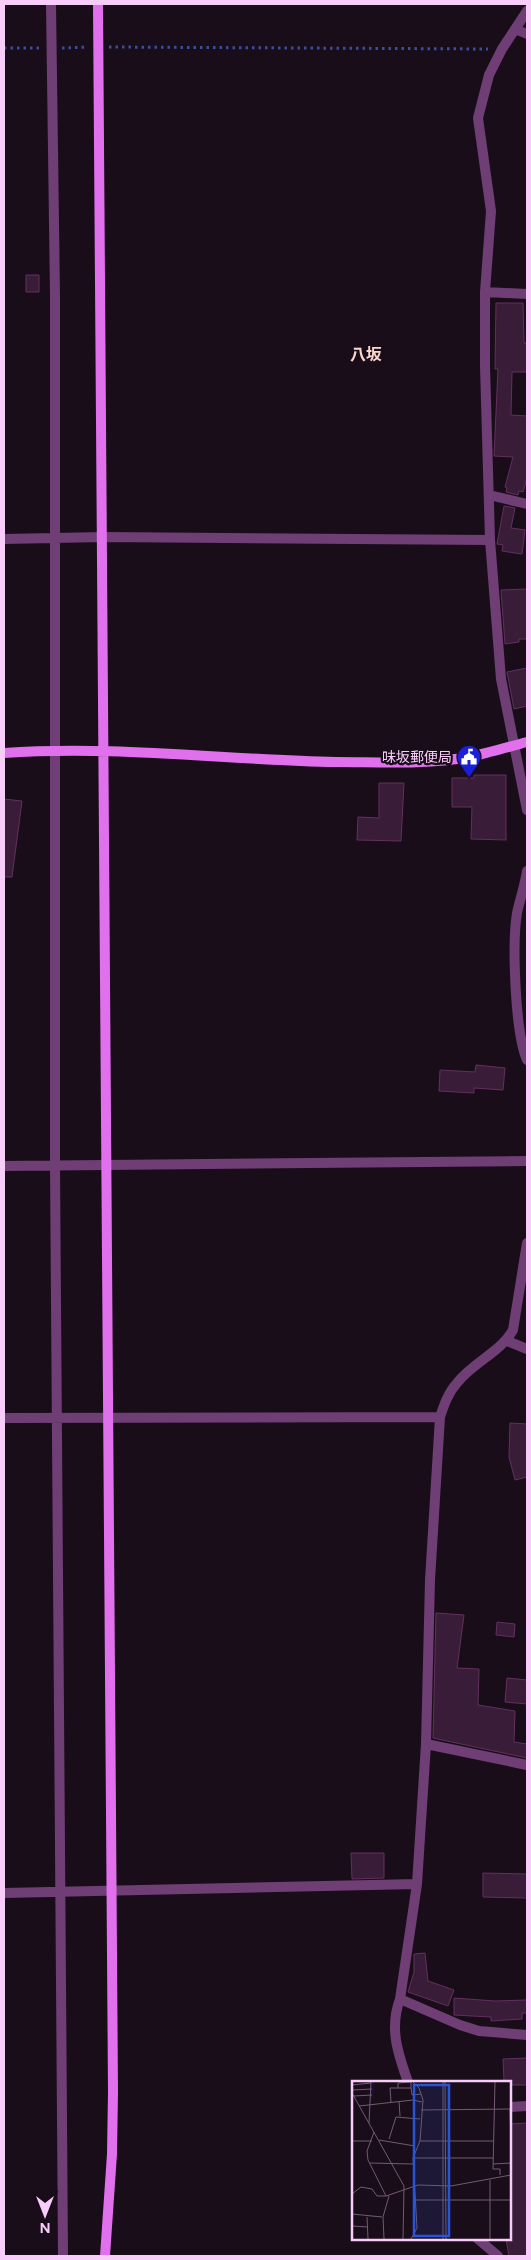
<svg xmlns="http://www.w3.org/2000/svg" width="531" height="2260" font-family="Figtree,'Noto Sans JP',sans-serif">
  <rect width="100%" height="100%" fill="#1a0d1a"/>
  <!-- building -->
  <path fill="#391c37" stroke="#62305e" d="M26,275H39V292H26Z
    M496,303H523L524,343H527V372H512L511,415L527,416V478L523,492L519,491L518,495L506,492L507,488L505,487L513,457L494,456L498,369H495Z
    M504,506L515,508L511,528L525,530L522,554L502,551L503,545L497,544Z
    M527,589V639H519V642L505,644L501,590Z
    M527,668V706L514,709L507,672Z
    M474,775H506V840L471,839L472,807H452V778H474Z
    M379,783H404L401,841L357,840L358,817L379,818Z
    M4,799L22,801L12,877H4Z
    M476,1065L505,1068L503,1090L474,1088V1093L439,1091L440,1070L475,1072Z
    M510,1423L527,1424V1477L515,1480L509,1457Z
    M436,1613L464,1615L457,1668L479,1669L478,1705L515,1711L514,1742L527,1744V1758L433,1738Z
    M497,1622L515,1624L514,1637L496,1635Z
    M507,1678L527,1680V1704L505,1702Z
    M351,1853H384V1878L352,1879Z
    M483,1873L527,1874V1898L483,1897Z
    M425,1953L428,1981L454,1990L448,2006L408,1992L414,1972V1954Z
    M454,1998L495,2001L527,2000V2013H522V2019L491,2021V2017L454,2015Z
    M527,2058V2085H510V2082H504L503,2059Z
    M527,2123V2256H509L506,2239H510V2124Z"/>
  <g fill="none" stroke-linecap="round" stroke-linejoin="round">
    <!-- path -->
    <path stroke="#3b4d9f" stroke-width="3" stroke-dasharray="2.5 4" stroke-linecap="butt" d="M109,47L488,49
      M4,48H41
      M62,48L88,47"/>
    <!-- street -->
    <path stroke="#6f3e74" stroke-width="10" d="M51,4L55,296V1166L63,2256
      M527,11L502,49L489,75L478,118L491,211L485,292V366L490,540L501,679L527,810
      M515,29L527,34
      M485,292L527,294
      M489,495L527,504
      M4,539L103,537L490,540
      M527,871C525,885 520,899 517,913C512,943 515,1033 527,1060
      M4,1166L527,1161
      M507,1341L527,1349
      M4,1418L440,1417
      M426,1744L527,1765
      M4,1893L417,1884
      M400,1999L460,2025L479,2031L527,2035
      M408,2082C398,2054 389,2028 400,1999L417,1884L426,1744L430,1580L440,1417C444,1405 448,1393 457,1383C473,1362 500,1353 513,1330L527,1243
      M510,2107L527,2106
      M478,2239L498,2256"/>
    <!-- secondary -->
    <path stroke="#e170ed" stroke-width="10" d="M98,4L113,2092L112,2154L105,2256
      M4,753C115,745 225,760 336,762C380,762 425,765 469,757C488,753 508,747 527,742"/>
  </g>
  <!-- icons -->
  <defs>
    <symbol id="civic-pin" viewBox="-11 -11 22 30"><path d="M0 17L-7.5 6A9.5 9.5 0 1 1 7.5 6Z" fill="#1b1fd7" stroke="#1a0d1a"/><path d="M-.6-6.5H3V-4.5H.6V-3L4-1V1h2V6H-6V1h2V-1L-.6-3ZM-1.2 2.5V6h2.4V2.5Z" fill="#fff"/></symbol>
  </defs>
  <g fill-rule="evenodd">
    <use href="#civic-pin" x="455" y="743" width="28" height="38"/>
  </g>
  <g text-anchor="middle" stroke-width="4.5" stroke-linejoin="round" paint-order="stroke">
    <!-- poi labels -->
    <g font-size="14" fill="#f8cdf9" stroke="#1a0d1a" text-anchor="end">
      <text x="452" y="762">味坂郵便局</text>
    </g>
    <!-- quarter labels -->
    <g font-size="16" font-weight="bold" fill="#f9d9cf" stroke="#1a0d1a">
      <text x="366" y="360">八坂</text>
    </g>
  </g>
  <!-- overview -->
  <g transform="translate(352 2081)">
    <rect width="159" height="159" fill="#1a0d1a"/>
    <path fill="none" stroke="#210e33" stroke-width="2.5" d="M20,17L21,0"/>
    <path fill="none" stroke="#735a73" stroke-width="1" d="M91,0V158M93,0L94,158M143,0L141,88H148V94M0,4L19,2M46,7V2L59,1M59,7L60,14L69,13M0,9L20,8M0,12L52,105L51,158M2,15L20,14M47,20L48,35M39,21L38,7H59V1M7,25L61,19L70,21M158,28L159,62M69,29L159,28M17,42L19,0M22,51L15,70L16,79L34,115M37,58L44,36L68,38M27,59L63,65M0,60H20M68,60H142M61,77H141M18,82L61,83M141,83L159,82M138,99V158M0,113L9,106L20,108L25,115H34L66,104L99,105L159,94M64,119H159M0,133L30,136M15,136L16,158M0,145L16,146M32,158L31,136L37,115M59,158L65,147L61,77L68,60L71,19L67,7L60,0"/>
    <path fill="#2854da" fill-opacity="0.15" stroke="#2854da" stroke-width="2.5" d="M62,4H97V155H62Z"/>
    <rect width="159" height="159" fill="none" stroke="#f8cdf9" stroke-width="2.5"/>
  </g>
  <!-- border -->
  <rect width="531" height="2260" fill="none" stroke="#f8cdf9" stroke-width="10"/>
  <!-- north arrow -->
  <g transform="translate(45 2215) rotate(180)" stroke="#1a0d1a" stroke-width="4" paint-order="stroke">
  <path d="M0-4L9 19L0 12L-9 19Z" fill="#f8cdf9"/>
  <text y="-8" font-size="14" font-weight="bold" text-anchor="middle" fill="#f8cdf9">N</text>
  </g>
</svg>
